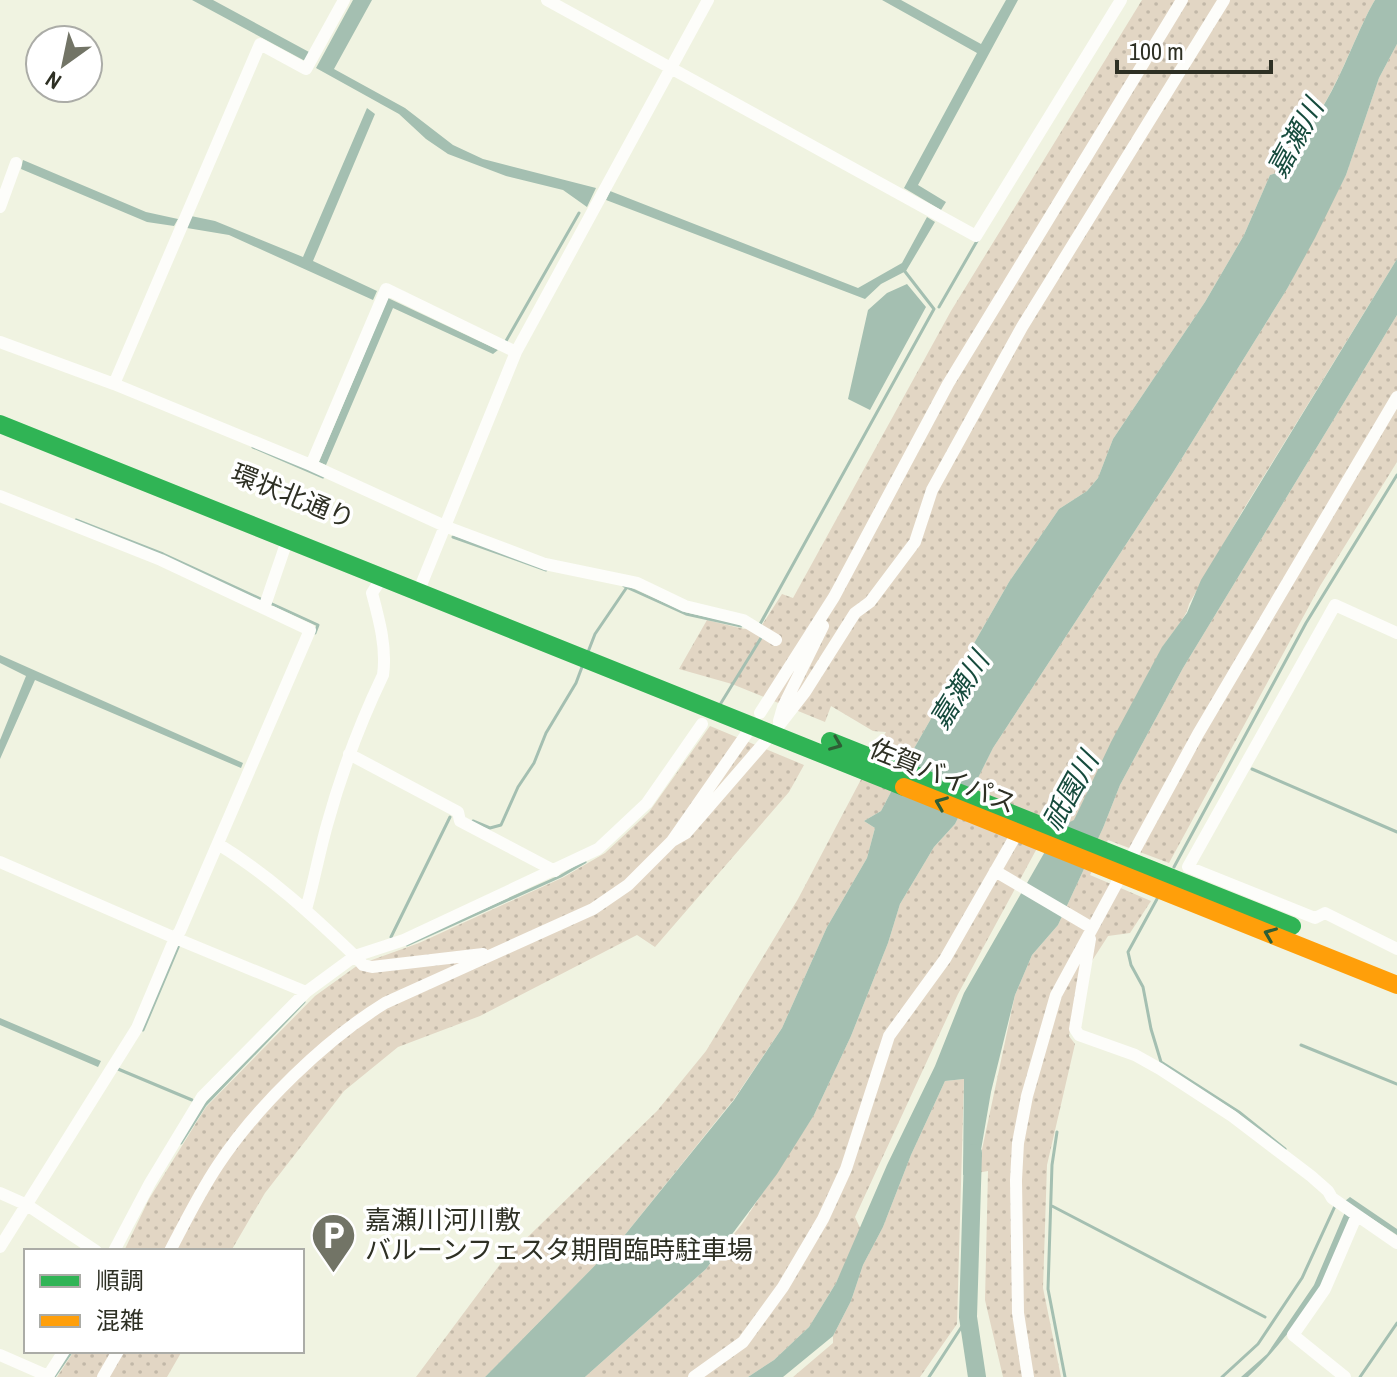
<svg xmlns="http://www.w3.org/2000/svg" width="1397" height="1377" font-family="'Archivo Narrow','Noto Sans JP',sans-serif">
  <defs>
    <pattern id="green-dots" width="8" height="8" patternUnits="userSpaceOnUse" patternTransform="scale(2)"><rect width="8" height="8" fill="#e2d6c4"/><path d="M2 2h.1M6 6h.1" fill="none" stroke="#c2b8a8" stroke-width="1.8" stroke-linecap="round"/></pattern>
  </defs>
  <rect width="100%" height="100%" fill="#f0f3e1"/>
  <!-- green -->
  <path fill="url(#green-dots)" d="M1142,0H1375C1354,34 1328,120 1295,137L1283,171L1270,175L1244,235L1205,302L1113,439L1098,478L1087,491L1059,509L1009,582L912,752L881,811L864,821L875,828L867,858L827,927L782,1028L734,1099L624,1236L485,1377H416L501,1263L657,1111L706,1051L798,899L886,732L873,731L831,706L825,722L732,684L679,669L707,620L744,629L762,625L782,594L793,598L951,311Z
    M1397,44V259L1243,510L1189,604C1186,620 1169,635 1161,650C1130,706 1102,763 1074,821L1059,827L1071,806L1061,804L958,994L855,1217L861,1230L836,1283L809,1327L774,1360L748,1377H585L706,1269L742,1224L814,1115L851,1036L888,943L900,904L934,847L955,824L993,748L1172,474L1287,289L1346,175L1379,78Z
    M1397,315V462L1320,586L1169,863L1108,840L1090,875L1151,901L1130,933L1108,936L1079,981L1069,1036L1075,1044L1047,1165L1043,1288L1061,1377H1003L985,1300L988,1171L977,1173L1015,995L1032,955L1058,925L1103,828L1120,785L1183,668Z
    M710,726L804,765L789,792L655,947L637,935L480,1016L398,1047L344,1091L265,1193L231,1251H124L149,1199L206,1107L315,996L358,965L419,943L564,877L605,853L649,812Z
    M964,1079L957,1324L920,1377H793L833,1343V1336L851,1301L863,1265L883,1227L911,1155L945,1081Z
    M74,1351H182L167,1377H57Z"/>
  <!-- water -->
  <path fill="#a4bfb1" d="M192,0H213L309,52L305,61Z
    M353,0H372L334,69L405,108L453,145L483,159L596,188L587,207L563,190L506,176L448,154L426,139L399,114L316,68Z
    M882,0H901L981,44L1006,0H1018L918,185L946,202L941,210L904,188L977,53Z
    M1375,0H1397V44L1379,78L1346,175L1315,238L1287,289L1172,474L993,748L955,824L934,847L900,904L888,943L851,1036L814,1115L777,1174L706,1269L585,1377H485L624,1236L734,1100L782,1028L827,927L867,858L875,828L864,821L881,811L912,752L1009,582L1059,509L1087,491L1098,478L1113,439L1205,302L1244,235L1270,175L1283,171L1295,137C1328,121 1354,34 1375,0Z
    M367,108L375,114L313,261L377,291L373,300L229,235L187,228L191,216L215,221L303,257Z
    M23,160L146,212L178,219L174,226L147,222L21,169Z
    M610,191L858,288L902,263L927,217L935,222L906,271L881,284L865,299L606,200Z
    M1397,259V315L1183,668L1120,785L1103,828L1058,925L1032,955L1015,995L991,1092L977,1173L963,1175L964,1079L945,1081L911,1155L883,1227L863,1265L851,1301L833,1336L783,1377H748L774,1360L809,1327L836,1283L887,1165L935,1066L964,993L1059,827L1074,820L1111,742L1162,647L1187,613L1201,580Z
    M907,284L926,307L870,410L848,399L868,310L887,293Z
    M388,298L498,350L493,354L393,308L326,465L319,462Z
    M0,655L243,763L241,768L35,680L0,759V740L26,676L0,663Z
    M0,1018L101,1061L98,1067L0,1025Z
    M1350,1197L1397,1229V1235L1365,1214C1330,1270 1297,1332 1248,1377H1241L1267,1354L1314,1285L1348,1205L1345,1201Z"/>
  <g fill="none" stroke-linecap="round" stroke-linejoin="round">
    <!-- stream -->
    <path stroke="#a4bfb1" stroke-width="3" d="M939,307L977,241
      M506,341L579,213
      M253,447L323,477
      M76,520L163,554L263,600
      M453,537L546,570
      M624,586L686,614L741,626
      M270,603L318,625L315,633
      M759,626L934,309L903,269
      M588,652L595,634L627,587
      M721,703L761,638
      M1252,769L1397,832
      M473,821L490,828L501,825L518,787L534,763L546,733L576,683L582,667
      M1174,867L1306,623L1397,475
      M1157,899L1128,952L1131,965L1143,987L1151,1029L1161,1062L1239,1112L1285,1149
      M391,937L450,817
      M407,945L561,876L585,862
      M143,1030L179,945
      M1301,1045L1397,1084
      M118,1069L192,1100
      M1057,1132L1052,1165L1048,1289L1065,1377
      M181,1143L205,1105L304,1002
      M1052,1206L1265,1317
      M54,1377L72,1351
      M929,1377L968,1317
      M1222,1377L1258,1344L1302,1278L1335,1206
      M1360,1377L1397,1323"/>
    <!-- river -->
    <path stroke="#a4bfb1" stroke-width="18" d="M973,1153L968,1317L977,1377"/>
    <!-- street -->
    <path stroke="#fdfdfa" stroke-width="12" d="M547,0L976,236L1121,0
      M0,207L16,163
      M0,342L114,384L311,465L447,527L545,564L637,583L685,606L743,620L776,640
      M114,384L260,44L306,69L344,0
      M311,465L386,289L516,352
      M0,496L161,560L310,630L180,931L175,938L306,992L355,956C312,915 269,875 218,844
      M419,590L516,352L708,0
      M264,608L288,538
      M1397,633L1335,605L1188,867L1315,918L1325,913L1397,949
      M760,713L834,597L948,384L1182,0
      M779,721L783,707L823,626
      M349,754L458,812L460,821L555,871
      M672,841L686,833L777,728L805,692L855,613L870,602L915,542L932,490L1022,327L1224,0
      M0,862L175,938L137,1028L0,1247
      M995,871L1092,928
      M306,909C314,882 319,853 327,825C341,774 360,723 383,675C387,648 379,619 372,593L383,576
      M1090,939L1075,1029L1079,1035L1135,1055L1160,1069L1232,1116L1311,1176L1328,1191L1332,1198L1397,1243
      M483,954L372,967L363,965L355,956L404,940L598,849L647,803L702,724
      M0,1193L27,1205L96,1251
      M114,1251L150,1183L202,1097L306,992
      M170,1251C185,1222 200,1192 218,1165C257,1106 325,1040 385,1003L593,909L628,885L672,841L752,726
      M0,1355L48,1376L64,1351
      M103,1377L118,1351
      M694,1377L743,1342L783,1287L823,1219L846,1169L889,1036L945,959L1020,828
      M1028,1377L1018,1313L1016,1180L1018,1143L1027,1096L1056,995L1198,734L1397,397
      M1345,1377L1293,1335L1325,1289L1356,1217"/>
    <!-- fast -->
    <path stroke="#30b455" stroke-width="18" d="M0,424L904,787
      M830,741L1292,926"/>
    <!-- slow -->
    <path stroke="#ff9f0a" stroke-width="18" d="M904,787L1397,985"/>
  </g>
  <!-- one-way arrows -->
  <defs><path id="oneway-chevron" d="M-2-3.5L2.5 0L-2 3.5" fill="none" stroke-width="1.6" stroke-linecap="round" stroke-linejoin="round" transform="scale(2)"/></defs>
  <g stroke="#2f5e35">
    <use href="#oneway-chevron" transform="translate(836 744) rotate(22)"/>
    <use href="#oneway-chevron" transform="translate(941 803) rotate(-158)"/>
    <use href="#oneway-chevron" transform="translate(1270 934) rotate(-158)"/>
  </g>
  <!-- icons -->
  <defs>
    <symbol id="parking-pin" viewBox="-11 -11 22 30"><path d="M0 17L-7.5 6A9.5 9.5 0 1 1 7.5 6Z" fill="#727466" stroke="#fff"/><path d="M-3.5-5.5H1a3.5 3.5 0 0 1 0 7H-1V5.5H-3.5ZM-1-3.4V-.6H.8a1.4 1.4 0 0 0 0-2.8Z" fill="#fff"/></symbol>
  </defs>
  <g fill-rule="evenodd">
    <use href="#parking-pin" x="308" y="1210" width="51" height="69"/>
  </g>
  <g text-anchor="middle" stroke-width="7" stroke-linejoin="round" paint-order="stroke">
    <!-- street labels -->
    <g font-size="26" fill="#2e3024" stroke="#fff">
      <text transform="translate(293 496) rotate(22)" y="9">環状北通り</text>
      <text transform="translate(943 776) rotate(22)" y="9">佐賀バイパス</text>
    </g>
    <!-- poi labels -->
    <g font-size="26" fill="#2e3024" stroke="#fff" text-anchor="start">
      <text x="365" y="1229">嘉瀬川河川敷<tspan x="365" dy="30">バルーンフェスタ期間臨時駐車場</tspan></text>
    </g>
    <!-- water labels -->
    <g font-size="28" font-style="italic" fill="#164b3d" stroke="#fff">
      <text transform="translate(1295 138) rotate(-61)" y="10">嘉瀬川</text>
      <text transform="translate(959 690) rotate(-58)" y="10">嘉瀬川</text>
      <text transform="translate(1070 791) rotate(-61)" y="10">祇園川</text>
    </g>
  </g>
  <!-- legend -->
  <rect x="24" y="1249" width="280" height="104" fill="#ffffff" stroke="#abaca7" stroke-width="2"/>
  <rect x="40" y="1275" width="40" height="12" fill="#30b455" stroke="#abaca7" stroke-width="2"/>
  <text x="96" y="1289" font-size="24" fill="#2e3024">順調</text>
  <rect x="40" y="1315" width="40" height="12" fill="#ff9f0a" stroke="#abaca7" stroke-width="2"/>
  <text x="96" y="1329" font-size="24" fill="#2e3024">混雑</text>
  <!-- north arrow -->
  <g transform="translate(64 64) rotate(213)"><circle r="38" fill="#ffffff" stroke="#abaca7" stroke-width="2"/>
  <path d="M0-6L14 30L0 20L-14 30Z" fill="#727466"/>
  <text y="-12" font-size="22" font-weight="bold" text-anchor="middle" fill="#2e3024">N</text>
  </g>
  <!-- scale -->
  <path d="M1117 60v12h154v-12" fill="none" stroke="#2e3024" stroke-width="4"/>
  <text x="1129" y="60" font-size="24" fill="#2e3024" stroke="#ffffff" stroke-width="6" paint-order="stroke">100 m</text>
</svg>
